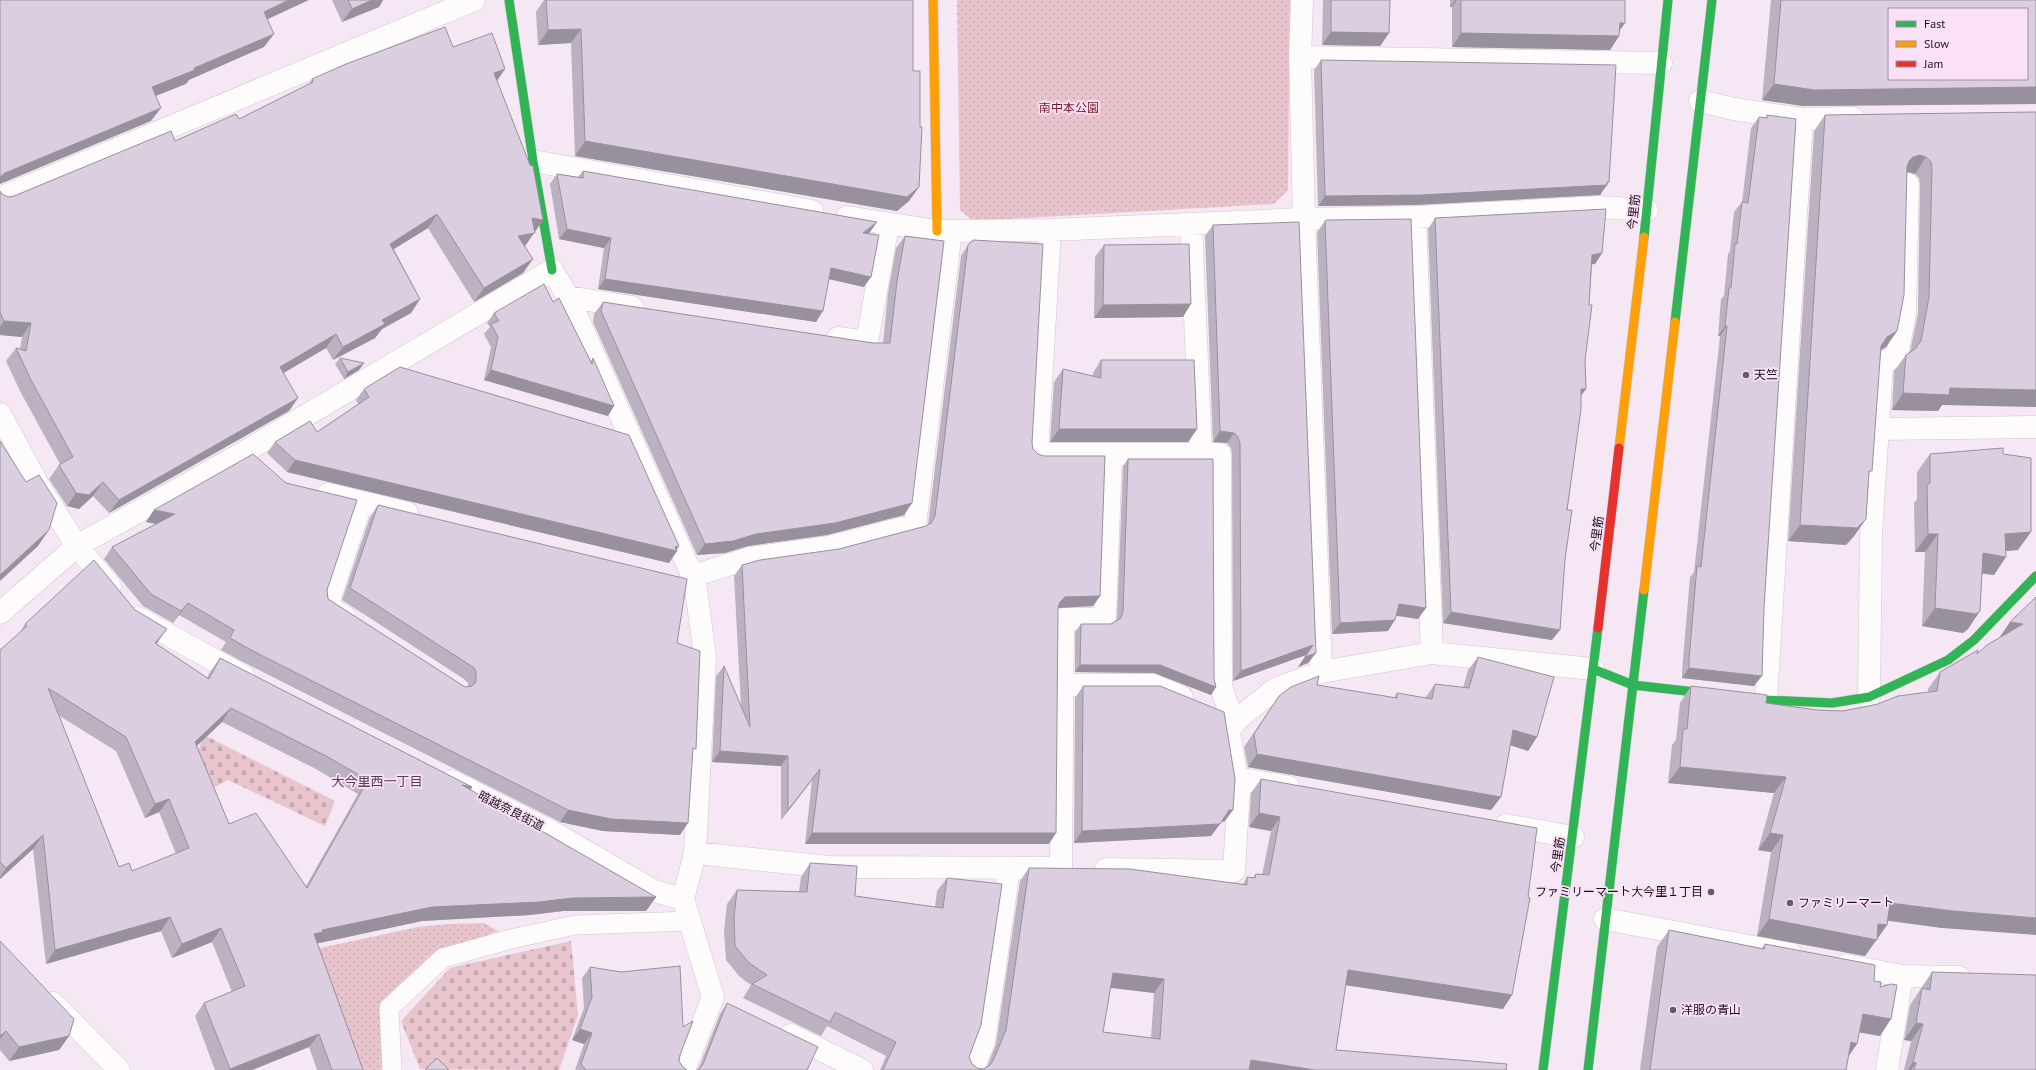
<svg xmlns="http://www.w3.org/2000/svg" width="2036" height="1070" font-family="'PT Sans','Noto Sans JP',sans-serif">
  <defs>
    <pattern id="cemetery-stones" width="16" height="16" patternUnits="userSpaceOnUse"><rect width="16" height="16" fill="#e8c4cc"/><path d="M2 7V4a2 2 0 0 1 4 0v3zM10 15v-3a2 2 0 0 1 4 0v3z" fill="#c6a7af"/></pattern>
    <pattern id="park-dots" width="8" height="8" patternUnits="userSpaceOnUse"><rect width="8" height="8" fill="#e8c4cc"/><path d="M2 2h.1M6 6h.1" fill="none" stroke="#c6a7af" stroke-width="1.8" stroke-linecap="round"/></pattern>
  </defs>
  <rect width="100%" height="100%" fill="#f5e7f4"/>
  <!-- cemetery -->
  <path fill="url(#cemetery-stones)" d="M204,735L335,801L325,826L228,780L211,789L194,762Z
    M571,941L578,1015L559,1070L420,1069L401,1021L450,968Z"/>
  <!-- park -->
  <path fill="url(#park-dots)" d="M957,0H1290L1288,190L1274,204L973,221L960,210Z
    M484,923L498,931L436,954L382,1005L385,1066L381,1070H360L308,953L320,948L418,927L449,924Z"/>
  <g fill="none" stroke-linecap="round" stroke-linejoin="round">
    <defs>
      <path id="lane" d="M346,616L329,605L363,503
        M392,1070L389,1008L443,958L511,939L575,925L690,921"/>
      <path id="street" d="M1302,0L1300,57L1304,219L1321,672
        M1300,57L1661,63
        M1700,101L1734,109L1802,119L1853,118
        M533,161L812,211
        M0,198L474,0
        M847,217L937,231H951L1050,230L1304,219L1415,217L1600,207L1647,210
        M1415,217L1432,653
        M1191,224L1201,454
        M1050,230L1037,454H1220L1221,687L1234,724
        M568,297L632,307
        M838,338L867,342L888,224
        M0,414L40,488L77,546L110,586
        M1879,429L2036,427
        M328,494L407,513
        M693,576L750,558L829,547L915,525L951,231
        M0,613L77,546L246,451L552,270L568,297L695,582L705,656L695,853L683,899
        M138,618L243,676
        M1062,685H1154L1182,697
        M1869,697L1871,535L1882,364L1897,355L1905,313L1908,184
        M1766,700L1802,119
        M1237,778L1289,787
        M452,781L554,833L654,891L683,899L713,997L684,1070
        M1506,825L1573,837
        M695,853L830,867L1059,868
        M1061,868L1063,619H1105L1111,454
        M1106,869L1234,871L1239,790L1228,727L1275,689L1321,672L1432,653L1593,669
        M1605,919L1791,954
        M1846,965L1902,976L1959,977
        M53,1003L119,1070
        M791,1035L862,1070
        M972,1070L984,1042L1009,869
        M1887,1070L1902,976"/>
      <path id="fast" d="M509,0L533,161L552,270
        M1644,237L1668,0
        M1675,322L1712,0
        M1593,669L1633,685L1766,700L1832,703L1869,697L1948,660L1974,640L2036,576
        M1543,1070L1598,628
        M1588,1070L1644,590"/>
      <path id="slow" d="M933,0L937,231
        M1619,448L1644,237
        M1644,590L1675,322"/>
      <path id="jam" d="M1598,628L1619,448"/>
    </defs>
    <!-- lane casing -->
    <use href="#lane" stroke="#d1c6d0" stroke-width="20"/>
    <!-- street casing -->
    <use href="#street" stroke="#d1c6d0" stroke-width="23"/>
    <!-- fast casing -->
    <use href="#fast" stroke="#d1c6d0" stroke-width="10"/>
    <!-- slow casing -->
    <use href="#slow" stroke="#d1c6d0" stroke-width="10"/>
    <!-- jam casing -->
    <use href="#jam" stroke="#d1c6d0" stroke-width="10"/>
    <!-- lane -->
    <use href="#lane" stroke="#fefbfd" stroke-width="19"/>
    <!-- street -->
    <use href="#street" stroke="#fefbfd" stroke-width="22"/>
    <!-- fast -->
    <use href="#fast" stroke="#30b455" stroke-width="9"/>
    <!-- slow -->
    <use href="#slow" stroke="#ff9f0a" stroke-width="9"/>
    <!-- jam -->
    <use href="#jam" stroke="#e5322d" stroke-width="9"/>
  </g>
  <!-- wall -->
  <path fill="#bbb1c1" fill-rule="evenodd" d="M332,0H383L379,7L342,22Z
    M544,0H913V71L919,187L909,201L897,211L575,156L571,43L538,45L536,12Z
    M1323,0H1390L1389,33L1380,46L1322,45Z
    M1450,0H1625V23L1619,31V36L1610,50L1452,47V7H1450Z
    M1771,0H2036V104L1803,106L1762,100Z
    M453,47L505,69L497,81L543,220L525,246L523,273L474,302L428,228L394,249L420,299L411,313L382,329L375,338L333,360L326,348L283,373L289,411L109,513L93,496L79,509L67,506L49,479L59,465L60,464L21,393L6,361L16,348L20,349L22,337L0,335V191L2,194L8,197L14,196L239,119L309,84L312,79Z
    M1321,60L1602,192L1600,195L1415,205L1318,206L1314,70Z
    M2036,112L1942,405L1938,411L1892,410L1894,371L1906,355L1910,352L1918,313L1920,184L1919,178L1915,174L1907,172L1897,331L1886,347L1881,350L1869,476L1866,519L1854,536L1846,545L1788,541L1814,131L1825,115Z
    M1767,115L1754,686L1682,678V671L1690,577L1694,572L1720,336H1718L1721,299L1724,296L1728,254L1730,251L1734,212L1742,202L1751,128L1759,117L1765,118Z
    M583,171L877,222L870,232L868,233L864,287L829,279L816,322L598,289L604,248L559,239L550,184L557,174L578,177Z
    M1435,218L1602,253L1595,264H1592L1585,360L1586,389L1581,396L1552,640L1443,623L1428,229Z
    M1325,221L1418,619L1396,615L1388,631L1332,634L1317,232Z
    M1213,225L1316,653L1308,663L1298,667L1306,655L1233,681L1232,454L1231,448L1227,443L1213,442L1205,236Z
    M905,236L912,503L904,515L827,535L748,546L725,553L697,555L593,322L594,314L603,302L873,343H883L888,293L896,248Z
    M968,245L1032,443L1033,449L1100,596L1093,606L1058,608L1049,844H805L812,780L781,820V766L712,762L716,676L724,666L741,706L734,576L742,565L839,549L926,526L928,525L961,256Z
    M1104,245L1183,317L1094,318L1095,257Z
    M553,302L591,361L593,358L608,416L484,380L491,347L484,334L490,327L487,323L494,313Z
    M340,358L359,370L344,379L335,364Z
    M1101,360L1197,429L1188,442H1050L1054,382L1063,369L1093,376V373Z
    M364,389L679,546L676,550L677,551L669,563L287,472L267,453L275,442L317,432L358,404L356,400Z
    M1930,454H2003L2018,550L2006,551L1994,575L1982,573L1968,629L1963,633L1922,626L1925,552H1915L1914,503L1917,499V472Z
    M1128,459L1214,679L1216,687L1211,695L1154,673L1075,672V632L1081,624H1111L1117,619L1123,466Z
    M378,505L677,643L693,753L680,835L603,831L560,822L243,662L221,650L226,642L179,615L173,623L143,606L104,559L112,547L156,524L146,522L154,510L327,590L328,599L465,687H468V683L464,679L342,600L370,517Z
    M2010,622L1942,928L1888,921L1887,925L1865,956L1757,936L1771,852L1758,850L1774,793L1668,783L1672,745L1676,740L1680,703L1691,686L1766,703L1817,710L1843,711L1878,704L1928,692V689L1940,672L1977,654L1999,638Z
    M25,624L156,644L207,678L210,672L220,658L472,787L471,790L656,897L646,911H563L530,915L422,921L317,943L363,1070H317L309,1047L252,1070H215L195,1016L204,1003L232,992L212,942L172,958L161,931L46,964L33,849L0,879V650L19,634ZM58,715L116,751L145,818L159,812L176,854L132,871L119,867ZM222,722L316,769L358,794L306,886L229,824L197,746Z
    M1478,657L1537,737L1528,751L1510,745L1501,797L1491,810L1248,767L1244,747L1279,696L1317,685L1394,698L1397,693L1425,698L1435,684L1463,688L1468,670Z
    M1083,686L1233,810L1224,822L1221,821L1211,836L1074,843L1075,698Z
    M1261,779L1503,1009L1346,985L1336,1050L1506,1070H880L886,1056L827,1026L821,1036L743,998L751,985L740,977L726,960L724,931L727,904L737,890L799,892L801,877L810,863L855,896L935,907L937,891L947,878L969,1057L972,1064L977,1068L983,1069L987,1067L996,1044L1020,881L1029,868L1243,884L1247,877L1253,878L1256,874L1262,875L1271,831L1249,827L1251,793ZM1111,987L1154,993L1151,1038L1103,1032Z
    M1669,930L1761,949L1765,944L1874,981L1880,987V1036L1859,1032L1848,1057L1846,1070H1640L1657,947Z
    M0,941L69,1036L59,1050L9,1061L0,1050Z
    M590,967L680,1055L679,1061L682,1066L687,1070H575L584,1044L572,1040L584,1008L582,978Z
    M1932,972L2036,1070H1904L1911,1041L1904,1040L1910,1005Z
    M727,1003L807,1070H698L720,1014Z"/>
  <!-- shaded-wall -->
  <path fill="#99909d" d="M289,0H309L255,25L264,12Z
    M372,0H383L379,7L342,22L352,9Z
    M1455,0H1457L1452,7H1450Z
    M1620,23H1625L1616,36H1619L1610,50L1452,47L1461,33Z
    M581,29L571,43L538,45L548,30Z
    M1331,32L1389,33L1380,46L1322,45Z
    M274,34L264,47L189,80L186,84L143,101L152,87L194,68Z
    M505,69L495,83L494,73Z
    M1774,84L2036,87V104L1803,106L1762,100Z
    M161,108L151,121L0,184V177L5,173Z
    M585,141L919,187L909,201L897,211L575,156Z
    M1920,155L1926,157L1915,174L1908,172L1902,173L1909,161L1913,157Z
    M1609,182L1600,195L1415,205L1318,206L1325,196Z
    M437,214L428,228L381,257L390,244Z
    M532,218L543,220L525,246L509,250Z
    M877,222L870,232L856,243L863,233Z
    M567,229L611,238L604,248L559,239Z
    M1602,253L1595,264L1585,265L1592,255Z
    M533,259L523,273L474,302L484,288Z
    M831,268L871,277L864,287L824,278Z
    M605,279L823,311L816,322L598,289Z
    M420,299L411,313L382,329L375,338L333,360L343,347L382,320Z
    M1191,304L1183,317L1094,318L1103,305Z
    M4,321L31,323L22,337L0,335V327Z
    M1725,326H1727L1720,336H1718Z
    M1897,331L1886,347L1875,354L1887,337Z
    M336,334L326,348L270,381L280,367Z
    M364,363L359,370L344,379L348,372Z
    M491,370L614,406L608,416L484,380Z
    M1950,388L2036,390V407L1942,405L1938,411L1892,410L1903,393Z
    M1581,389H1586L1578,399Z
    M298,398L289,411L109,513L119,500Z
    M1059,429H1197L1188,442H1050Z
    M1220,431L1234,433L1227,443L1213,442Z
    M295,460L675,547L679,546L676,551H677L669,563L287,472Z
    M103,482L93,496L79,509L67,506L76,493Z
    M912,503L904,515L827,535L748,546L725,553L697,555L705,544Z
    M154,510L175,514L167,526L146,522Z
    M1866,519L1854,536L1846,545L1788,541L1800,525Z
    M49,530L38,546L0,581V575Z
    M2031,532L2018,550L1993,552L2005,534Z
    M1928,534H1938L1925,552H1915Z
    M1983,553L2006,557L1994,575L1970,572Z
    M1100,596L1093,606L1057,608L1060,602L1065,597Z
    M188,603L173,623L181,611Z
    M1399,604L1426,608L1418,619L1391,615Z
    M1935,608L1980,611L1968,629L1963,633L1922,626Z
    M1451,612L1560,630L1552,640L1443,623Z
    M1395,620L1388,631L1332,634L1340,623Z
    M2010,622L2023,624L1999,639Z
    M167,629L157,643L145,657L155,643Z
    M1313,645L1306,655L1233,681L1241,671Z
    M1316,653L1308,663L1298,667L1305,657Z
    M1080,665H1160L1216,687L1211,695L1154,673L1075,672Z
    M1689,668L1762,676L1754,686L1682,678Z
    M231,708L222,722L186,756L195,742Z
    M1513,730L1537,737L1528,751L1503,743Z
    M720,751L788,756L781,766L712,762Z
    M1257,754L1501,797L1491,810L1248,767Z
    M1680,767L1786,777L1774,793L1668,783Z
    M820,769L812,780L781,820L788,810Z
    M462,785L472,787L463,801Z
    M169,799L159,812L145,818L155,804Z
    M568,810L688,823L680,835L603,831L560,822Z
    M1229,810H1233L1224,822L1221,821Z
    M1259,813L1280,817L1271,831L1249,827Z
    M1220,824L1211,836L1074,843L1082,831Z
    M812,833H1056L1049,844H805Z
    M1770,833L1783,835L1771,852L1758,850Z
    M43,835L33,849L0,879V877L6,868Z
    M656,897L646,911H563L530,915L422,921L315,944L314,934L322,930L432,907L573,898Z
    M1890,903L2036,918V935L1942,928L1878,919Z
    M170,917L161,931L46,964L55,950Z
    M1769,919L1878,924L1887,925L1865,956L1757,936Z
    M221,928L212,942L172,958L182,944Z
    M1348,970L1512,995L1503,1009L1338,984Z
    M1113,973L1164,979L1154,993L1103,987Z
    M1863,1014L1891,1019L1880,1036L1851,1031Z
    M1916,1023L1923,1024L1911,1041L1904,1040Z
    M580,1029L592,1033L584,1044L572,1040Z
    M6,1031L0,1039V1036Z
    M319,1034L309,1047L252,1070H229L230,1069Z
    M69,1036L59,1050L9,1061L19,1047Z
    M1851,1042L1857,1044L1846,1060Z
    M1251,1060L1315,1070H1244Z
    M1913,1062L1916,1063L1911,1070H1908Z"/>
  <!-- building -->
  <path fill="#dacee0" stroke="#99909d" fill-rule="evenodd" d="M0,0H289L264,12L274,34L194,68L195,70L152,87L161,108L5,173L0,177Z
    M348,0H372L352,9Z
    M546,0H913V71H920V127H922L919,187L907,197L585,141L581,29L548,30Z
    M1331,0H1390L1389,33L1331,32Z
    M1461,0H1625V23H1620L1619,36L1461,33Z
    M1781,0H2036V87L1814,90L1774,84ZM1889,9H2027V79H1889Z
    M445,27L453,47L492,33L505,69L494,73L530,165L533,166L543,220L532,218L535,233L518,236L533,259L484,288L437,214L390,244L420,299L382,320L385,324L343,347L336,334L280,367L298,398L119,500L103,482L89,495L76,493L59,465L73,457L31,380L16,348L26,351L31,323L4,321L0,312V191L2,194L8,197L14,196L171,131L175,141L236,114L239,119L313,82L312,79L346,64Z
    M1321,60L1616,65L1609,182H1607V185L1421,195L1325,196Z
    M2036,112V390L1950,388L1949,395L1903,393L1906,355L1915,349L1921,341L1929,297L1932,168L1931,162L1926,157L1920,155L1913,157L1909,161L1907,167L1904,295L1897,331L1887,337L1881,346L1872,471H1869L1866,519L1857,528L1800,525L1825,115Z
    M1767,115L1796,119L1764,607L1762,676L1689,668V660L1697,566L1701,567L1727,326H1725L1729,288H1731L1735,244H1737L1742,202L1748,203L1759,117L1767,118Z
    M583,171L877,222L863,233L879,235L871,277L831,268L823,311L605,279L611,238L567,229L557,174L583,178Z
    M1606,209L1602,253L1592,255L1589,305H1592L1585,360L1586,389H1581V409L1567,510H1572L1565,559L1560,630L1451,612L1435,218Z
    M1411,219L1426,608L1399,604L1395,620L1340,623L1325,221L1327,220Z
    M1299,222L1316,653L1305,657L1313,645L1241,671L1240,443L1238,437L1234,433L1220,431L1213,225Z
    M905,236L944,241L912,503L835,523L756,534L733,541L705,544L601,311L603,302L873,343H890L897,281Z
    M973,240L1043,244L1032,443L1033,449L1038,454L1044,456H1105L1100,596L1065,597L1060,602L1058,608L1056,833H812L820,769L788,810V756L720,751L724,666L750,727L742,565L760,560L839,549L926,526L931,523L935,516L968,245Z
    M1189,244L1191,304L1103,305L1104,245Z
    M544,284L553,302L559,298L592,364L593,358L614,406L491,370L498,337L491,324L499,321L494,313Z
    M340,358L364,363L348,372Z
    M1101,360H1194L1197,429H1059L1063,369L1101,378Z
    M400,367L629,435L679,546L675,547L677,551L295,460L275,442L310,421L317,432L369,397L364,389Z
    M0,441L26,482L39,475L57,503L49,530L0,575Z
    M2003,448V454L2031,458V532L2005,534L2006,557L1983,553L1980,611L1976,614L1935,608L1938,534H1928L1927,485L1930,483V454Z
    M253,454L286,483L357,500L327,590L328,599L465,687L472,686L476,682V671L473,667L350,588L378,505L687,579L677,643L700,651L696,749L693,748L688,823L611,819L568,810L251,650L230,638L234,630L188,603L181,611L151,594L112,547L175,514L154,510Z
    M1128,459H1213L1214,679L1216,687L1160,665H1080L1081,624H1111L1121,618L1123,612Z
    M94,560L135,610L167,629L155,643L209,679L220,658L472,787L462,785L656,897L573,898L539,902L432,907L322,930L323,932L314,934L363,1070H332L319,1034L230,1069L204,1003L245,986L221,928L182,944L170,917L55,950L43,835L6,868L0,862V650L27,626L25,624ZM48,688L126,737L155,804L169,799L189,848L132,871L129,863L119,867ZM231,708L326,756L368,780L307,888L256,813L229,824L195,742Z
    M2036,597V918L1953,911L1890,903L1887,925L1878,924L1877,940L1769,919L1783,835L1770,833L1786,777L1680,767L1683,729H1687L1691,686L1767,695L1766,703L1817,710L1843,711L1878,704L1898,696L1937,691L1940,672L1978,650L1977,654L1987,645L2023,624L2010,622Z
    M1478,657L1554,677L1537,737L1513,730L1501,797L1257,754L1254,734L1279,696L1291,687L1319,676L1317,685L1397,698V693L1432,699L1435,684L1469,688Z
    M1083,686H1160L1224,712L1235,779L1233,810H1229L1220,824L1082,831Z
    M1261,779L1537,828L1528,897L1530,898L1512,995L1348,970L1336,1050L1507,1064L1506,1070H1315L1251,1060L1249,1070H883L896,1042L835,1012L830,1022L752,984L767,975L749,963L735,946L734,917L737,890L807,892L810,863L857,866L855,896L943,908L947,878L1002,884L981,1025L969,1057L972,1064L977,1068L983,1069L989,1066L993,1061L1006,1030L1029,868L1130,869L1247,885V877L1255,878L1256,874L1269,875L1280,817L1259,813ZM1113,973L1164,979L1160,1039L1103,1032Z
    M1669,930L1764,949L1765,944L1875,965L1874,981L1881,982L1880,987L1891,984L1897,985L1891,1019L1863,1014L1857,1044L1851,1042L1846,1070H1650Z
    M0,941L74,1019L69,1036L19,1047L6,1031L0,1036Z
    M680,966L683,1027L693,1021L680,1055L679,1061L682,1066L687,1070H586L581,1064L592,1033L580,1029L592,997L590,967L621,972Z
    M1932,972L2036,975V1070H1914L1916,1063L1913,1062L1923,1024L1916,1023L1922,988L1930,990Z
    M727,1003L818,1047L807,1070H697L699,1069L703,1064Z
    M437,1058L449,1070H425Z"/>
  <!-- markers -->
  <g fill="#675c66" stroke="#fbe1f8" stroke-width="1.5">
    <circle cx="1746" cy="375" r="4"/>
    <circle cx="1711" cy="892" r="4"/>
    <circle cx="1790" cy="903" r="4"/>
    <circle cx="1673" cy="1010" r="4"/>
  </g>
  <g text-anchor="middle" stroke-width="3.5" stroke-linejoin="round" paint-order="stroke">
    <!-- park labels -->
    <g font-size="12" fill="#782032" stroke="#fbe1f8">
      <text x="1069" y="112">南中本公園</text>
    </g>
    <!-- street labels -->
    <g font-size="12" fill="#1a1119" stroke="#fbe1f8">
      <text transform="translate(1634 212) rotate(-84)" y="4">今里筋</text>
      <text transform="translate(1597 534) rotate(-83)" y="4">今里筋</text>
      <text transform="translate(511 811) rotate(27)" y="4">暗越奈良街道</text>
      <text transform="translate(1558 855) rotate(-82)" y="4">今里筋</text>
    </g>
    <!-- poi labels -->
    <g font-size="12" fill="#1a1119" stroke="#fbe1f8" text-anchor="start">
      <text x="1754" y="379">天竺</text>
      <text x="1703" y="896" text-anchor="end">ファミリーマート大今里１丁目</text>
      <text x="1798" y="907">ファミリーマート</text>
      <text x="1681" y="1014">洋服の青山</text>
    </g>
    <!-- neighbourhood labels -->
    <g font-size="13" fill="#564154" stroke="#fbe1f8">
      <text x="377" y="786">大今里西一丁目</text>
    </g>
  </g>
  <!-- legend -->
  <rect x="1888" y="8" width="140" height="72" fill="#fbe1f8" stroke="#a18e9f"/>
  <rect x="1896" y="21" width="20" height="6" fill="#30b455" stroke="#a18e9f"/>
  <text x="1924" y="28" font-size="12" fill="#1a1119">Fast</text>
  <rect x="1896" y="41" width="20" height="6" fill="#ff9f0a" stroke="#a18e9f"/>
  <text x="1924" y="48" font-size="12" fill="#1a1119">Slow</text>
  <rect x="1896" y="61" width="20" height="6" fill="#e5322d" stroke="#a18e9f"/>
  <text x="1924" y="68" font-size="12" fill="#1a1119">Jam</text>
</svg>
